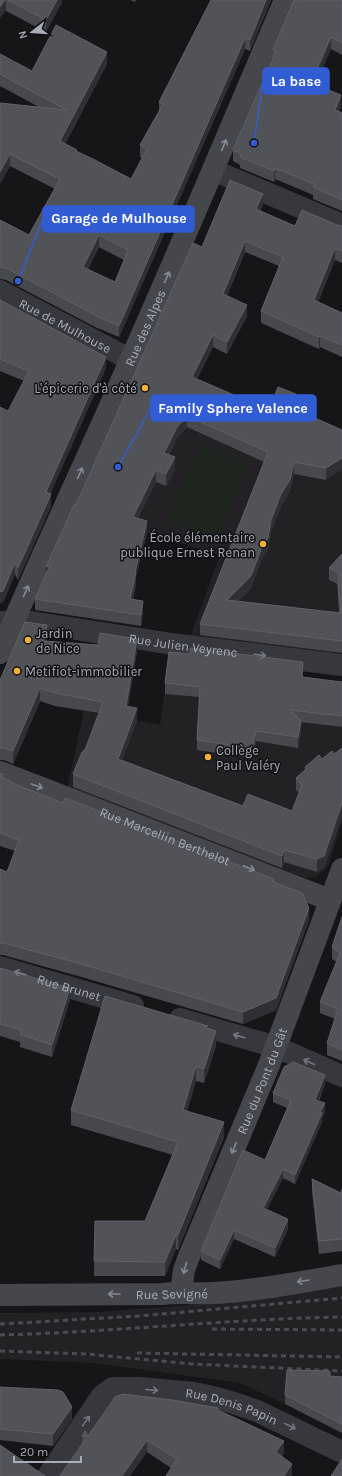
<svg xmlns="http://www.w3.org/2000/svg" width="342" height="1476" font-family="Karla,sans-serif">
  <rect width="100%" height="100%" fill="#161618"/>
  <!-- built -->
  <path fill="#222225" d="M183,425L342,441V613L338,624L334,653L191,635L220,555L134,529Z
    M170,656L342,683V823L328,867L316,877L305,878L67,789L84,711L160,725Z
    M342,1284V1398L287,1379L285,1404L240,1383L94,1363L0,1359V1313L100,1312L226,1302Z"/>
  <!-- green -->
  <path fill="#1e261f" d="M200,446L247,466L216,539L169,519Z"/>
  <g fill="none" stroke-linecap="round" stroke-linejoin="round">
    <!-- street -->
    <g stroke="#37383d" stroke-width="22">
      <path d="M213,170L342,225"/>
      <path id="s1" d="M0,291L131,360"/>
      <path id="s2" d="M0,622H31L172,644L342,665"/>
      <path id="s3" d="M0,967L133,1006"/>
      <path d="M180,1019L276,1047L342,1076"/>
      <path id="s4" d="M48,1476L102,1396L113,1388H139L194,1393L217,1398L234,1403L257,1411L342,1452"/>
    </g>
    <!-- secondary -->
    <g stroke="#45474d" stroke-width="22">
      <path id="s5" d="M0,653C42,554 88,457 131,359C184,240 234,120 285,0"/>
      <path id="s6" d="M0,772L65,797L330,900"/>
      <path id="s7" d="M181,1292L184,1270L188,1259L269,1065L342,869"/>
      <path id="s8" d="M0,1295L163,1294C181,1292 197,1294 215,1293C257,1291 300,1282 342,1275"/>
    </g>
    <!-- rail -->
    <path stroke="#4a4c52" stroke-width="3" stroke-dasharray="5 4" stroke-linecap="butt" d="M0,1324L139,1316L342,1298
      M212,1329L342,1330
      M0,1335C114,1332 228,1319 342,1317
      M0,1351L86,1354L193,1364L342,1371
      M137,1353L342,1357"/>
  </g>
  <!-- wall -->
  <path fill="#47494d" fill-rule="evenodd" d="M0,0H62V2L46,32L6,11Z
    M130,0H136L135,2Z
    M271,0L250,51L245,49L119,337L95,327L6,280L0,279V220L29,235L55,189L10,166L0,184V103L39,107L0,86V54L32,71L107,64L65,144L77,152L131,179L142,158L140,157V145L159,111V102ZM99,247L124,260L115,282L88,269Z
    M342,0V55L331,49L315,85L341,107L339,111L342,113V211L313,199V195L275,179L274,182L240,168V165L233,161V150L273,58V50L298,1Z
    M263,205L260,211L295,226L337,225L342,226V263L335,260L318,302L342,313V357L320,347L319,349L261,323V311L279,266L245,252L227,296L247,316L227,354L213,347L197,379L269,410L296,405L294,409L342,430L326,480L294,474L290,491L281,506L271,532L268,549L262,558L251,588L238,601L339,613L338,598V584L329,580V568L342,554V653L200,635V624L264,462L187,427L177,438L169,455L175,469L166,486L156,482L138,519L147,533L136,576V584L133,600L143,613L141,626L35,610V599L76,505L202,247Z
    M0,293L1,301L106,368L50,494L51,506L18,580L15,574L3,602L8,411L24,381L0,371Z
    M47,637L46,641L137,651L128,706L137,720L122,760L243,806L292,811L299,793L296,790V778L305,770V767L322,759L334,754L342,748V816L324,868L317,872L284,862L282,868L73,787V774L83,752L85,750L99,713L55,706L40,701L13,764L4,760H0V680Z
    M303,673V677L342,682V727L301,722V731L298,748L256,741L253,758L197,750V740L200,697L165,694V683Z
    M0,773L3,778L17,785L274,882L309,920L276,1010L243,1024L78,976L3,955H0V869L7,872L15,851L0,846Z
    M342,917V1061L327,1055V1043L335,1019L320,1013V1002L337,962L332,959V947Z
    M0,968L70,1000L52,1057L20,1047V1042L0,1036Z
    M208,1029L216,1046L204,1083L196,1081L187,1111L224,1137L178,1250L176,1249L165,1276H94L95,1221H145L173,1155L71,1125V1110Z
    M325,1084L319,1101L325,1112L322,1118V1122L295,1184L283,1178L267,1209L288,1229L275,1257L234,1239L220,1269L201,1260V1251L265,1160L287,1108L273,1102V1093Z
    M312,1179L341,1193L342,1189V1251L319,1254L312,1192Z
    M330,1376L342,1377V1433L285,1404V1395Z
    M0,1387L72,1419L53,1446L0,1440Z
    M218,1410L284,1453L282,1456L292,1475L171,1468L147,1452L82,1444V1436Z"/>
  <!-- shaded-wall -->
  <path fill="#2f3033" d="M5,0H6V11L0,18V7Z
    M57,0H62V2L46,32V20Z
    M266,0H271L250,51V40Z
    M331,37V49L311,94V83Z
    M245,38V49L119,337V326Z
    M107,52V64L60,153V141Z
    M341,95V107L335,121V110Z
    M10,154V166L0,184V172Z
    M275,168V179L274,182V171Z
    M263,194V205L256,220V209Z
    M99,235V247L83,278V267Z
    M245,241V252L223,305V294Z
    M335,248V260L314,311V300Z
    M247,305V316L227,354V342Z
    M213,335V347L192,389V377Z
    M320,336V347L319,349V337Z
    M106,357V368L46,504V492Z
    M296,394V405L290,418V407Z
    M187,416V427L177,438L164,464V453L177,427Z
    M175,457V469L166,486V474Z
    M342,458V469L326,480V468Z
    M294,462V474L290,491L281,506L271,532L268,549L262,558L251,588L227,611V600L271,520Z
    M156,470V482L133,529V517Z
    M51,494V506L18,580V568Z
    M147,521V533L136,576V584L130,611V599L135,572Z
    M15,563V574L3,602L0,604V592Z
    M50,565L46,578V567Z
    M143,601V613L141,626V615Z
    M47,625V637L44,653V641Z
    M137,639V651L126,718V706Z
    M303,662V673L302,688V677Z
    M40,688V701L13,764V751Z
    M137,708V720L118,771V759Z
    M301,721V731L298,748V737Z
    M256,731V741L253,758V748Z
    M342,803V816L324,868L317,872V859Z
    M284,850V862L282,868V856Z
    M309,908V920L276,1010L243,1024V1012Z
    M70,988V1000L52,1057V1045Z
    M216,1031V1046L204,1083V1069Z
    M196,1066V1081L183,1124V1110Z
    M325,1075V1084L315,1109V1100Z
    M325,1103V1112L322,1118V1122L295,1184V1175L320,1112Z
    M224,1122V1137L178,1250V1235Z
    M283,1169V1178L263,1217V1208Z
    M288,1219V1229L275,1257V1248Z
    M234,1230V1239L220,1269V1260Z
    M176,1235V1249L165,1276V1262Z
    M72,1407V1419L53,1446V1434Z
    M147,1440V1452L130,1476H122Z
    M284,1441V1453L276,1464V1452Z
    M292,1464V1476H284Z"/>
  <!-- building -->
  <path fill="#525359" stroke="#5f6168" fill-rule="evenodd" d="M0,0H5L0,7Z
    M8,0H57L46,20Z
    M211,0H266L250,40L245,38L119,326L95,315L6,268L0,267V220L29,235L60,179L10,154L0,172V103L67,110L0,74V54L32,71L56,25L107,52L60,141L77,150L76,151L95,160L131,179L147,149L140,145L163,104L159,102ZM99,235L128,250L115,282L83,267Z
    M294,0L298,1V0H342V43L331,37L311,83L341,95L335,110L342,113V200L313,187L314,184L275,168L274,171L240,157L241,154L233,150L276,51L273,50Z
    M230,180L263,194L256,209L295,226L302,210L337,225L342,226V251L335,248L314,300L342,313V345L320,336L319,337L261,311L283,257L245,241L223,294L247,305L227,342L213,335L192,377L269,410L278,387L296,394L290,407L342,430V458L326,468L294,462L290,480L281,494L271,520L268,538L262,547L251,576L227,600L341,613L338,587L339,573L329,568L342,554V641L200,624L268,452L187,416L177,427L164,453L175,457L166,474L156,470L133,517L147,521L135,572H136L130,599L143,601L141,615L35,599L50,565L46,567L74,505H76L193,243L202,247Z
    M0,300L106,357L46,492L51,494L18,568L15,563L3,591L0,592V407L8,411L29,371L0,359Z
    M25,622L47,625L44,641L98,645L100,633L137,639L126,706L137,708L118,759L243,806L248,794L292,811L302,785L296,778L306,769L305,767L319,755L322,759L332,751L334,754L342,748V803L324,856L317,859L284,850L282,856L73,774L82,752H83L84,750H85L103,702L55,693L40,688L13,751L4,748H0V680Z
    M191,648L303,662L302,677L342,682V716L290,710L301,721L298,737L256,731L253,748L197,740L200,687L165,683L169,652L189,654Z
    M0,773L3,774L2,777L17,785L63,803L65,798L274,879L273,882L302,893L309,908L276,998L243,1012L78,963L3,943H0V869L7,872L19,840L0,833Z
    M342,917V1050L327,1043L338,1009L320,1002L340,953L332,947Z
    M0,968L70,988L52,1045L20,1034L21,1030L0,1024Z
    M105,996L208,1026L204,1027L216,1031L204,1069L196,1066L183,1110L224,1122L178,1235H176L165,1262L94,1261L95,1221H145L178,1142L71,1110Z
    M293,1062L325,1075L315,1100L325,1103L320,1112L322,1113L295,1175L283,1169L263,1208L288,1219L275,1248L234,1230L220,1260L201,1251L243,1150L265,1160L291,1100L273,1093L284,1067Z
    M312,1179L341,1193L342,1189V1239L319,1241Z
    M287,1370L330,1371V1376L342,1377V1424L285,1395Z
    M0,1387L58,1390L63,1392L72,1407L53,1434L0,1429Z
    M123,1394L172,1400L218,1408V1410L284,1441L276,1452L292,1464L284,1476H166L177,1459L147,1440L122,1476H60L87,1437L82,1436L85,1431L88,1436L115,1397Z
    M0,1445L45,1476H0Z
    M342,1459V1476H331Z"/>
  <!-- one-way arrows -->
  <defs><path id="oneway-shaft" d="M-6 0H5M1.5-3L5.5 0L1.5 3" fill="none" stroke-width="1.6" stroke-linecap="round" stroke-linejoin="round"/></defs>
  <g stroke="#858993">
    <use href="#oneway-shaft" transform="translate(224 145) rotate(-67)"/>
    <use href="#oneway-shaft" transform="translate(167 277) rotate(-67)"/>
    <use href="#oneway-shaft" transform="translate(80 473) rotate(-66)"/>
    <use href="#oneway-shaft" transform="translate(26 591) rotate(-66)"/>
    <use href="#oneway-shaft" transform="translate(37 786) rotate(20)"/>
    <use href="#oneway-shaft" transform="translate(249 868) rotate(21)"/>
    <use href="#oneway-shaft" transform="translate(234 1148) rotate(113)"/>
    <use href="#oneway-shaft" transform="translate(185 1268) rotate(105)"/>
    <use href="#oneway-shaft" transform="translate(303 1281) rotate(171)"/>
    <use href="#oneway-shaft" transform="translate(114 1294) rotate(180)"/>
  </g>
  <g stroke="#757881">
    <use href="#oneway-shaft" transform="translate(260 655) rotate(7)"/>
    <use href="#oneway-shaft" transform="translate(20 973) rotate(-164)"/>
    <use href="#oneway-shaft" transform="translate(239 1036) rotate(-164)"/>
    <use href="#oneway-shaft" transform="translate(309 1062) rotate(-156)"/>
    <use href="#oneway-shaft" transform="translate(152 1390) rotate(5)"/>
    <use href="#oneway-shaft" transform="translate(86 1421) rotate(-55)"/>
    <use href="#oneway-shaft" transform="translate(290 1426) rotate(26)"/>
  </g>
  <!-- markers -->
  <g fill="#f2b134" stroke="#111113" stroke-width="1.5">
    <circle cx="145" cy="388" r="4"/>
    <circle cx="263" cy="544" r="4"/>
    <circle cx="28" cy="640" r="4"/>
    <circle cx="17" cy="671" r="4"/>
    <circle cx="208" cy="757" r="4"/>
  </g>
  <g text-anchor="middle" stroke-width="3" stroke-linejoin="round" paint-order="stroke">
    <!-- street labels -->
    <g font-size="13" fill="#a8adb8" stroke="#111113">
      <text dy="5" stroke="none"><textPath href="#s1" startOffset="74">Rue de Mulhouse</textPath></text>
      <text dy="5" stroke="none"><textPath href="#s5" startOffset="356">Rue des Alpes</textPath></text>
      <text dy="5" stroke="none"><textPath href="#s2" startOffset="185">Rue Julien Veyrenc</textPath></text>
      <text dy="5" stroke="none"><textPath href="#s6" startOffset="177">Rue Marcellin Berthelot</textPath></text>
      <text dy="5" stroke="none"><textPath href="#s3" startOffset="72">Rue Brunet</textPath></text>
      <text dy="5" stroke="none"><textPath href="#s7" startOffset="227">Rue du Pont du Gât</textPath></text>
      <text dy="5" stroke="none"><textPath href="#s8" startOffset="172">Rue Sevigné</textPath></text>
      <text dy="5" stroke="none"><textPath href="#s4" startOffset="231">Rue Denis Papin</textPath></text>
    </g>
    <!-- poi labels -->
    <g font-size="13" fill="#a8adb8" stroke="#111113" text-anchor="start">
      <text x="137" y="393" text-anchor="end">L'épicerie d'à côté</text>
      <text x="255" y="542" text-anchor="end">École élémentaire<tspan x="255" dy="15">publique Ernest Renan</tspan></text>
      <text x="36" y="638">Jardin<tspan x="36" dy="15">de Nice</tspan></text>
      <text x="25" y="676">Metifiot-immobilier</text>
      <text x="216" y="755">Collège<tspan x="216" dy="15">Paul Valéry</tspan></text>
    </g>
  </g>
  <!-- callouts -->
  <path fill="none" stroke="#325cd3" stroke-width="1.5" d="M254 143L263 81M18 281L43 219M118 467L151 408"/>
  <g fill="#325cd3" stroke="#111113" stroke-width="1.5">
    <circle cx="254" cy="143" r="4"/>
    <circle cx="18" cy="281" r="4"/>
    <circle cx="118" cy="467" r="4"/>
  </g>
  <g fill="#325cd3" stroke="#325cd3" stroke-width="1.5">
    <rect x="263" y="68" width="66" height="26" rx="4"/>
    <rect x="43" y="206" width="151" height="26" rx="4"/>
    <rect x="151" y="395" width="165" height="26" rx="4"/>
  </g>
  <g font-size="14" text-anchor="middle" font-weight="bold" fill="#fff">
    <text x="296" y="86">La base</text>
    <text x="119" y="223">Garage de Mulhouse</text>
    <text x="233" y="413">Family Sphere Valence</text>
  </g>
  <!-- north arrow -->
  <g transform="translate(32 32) rotate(253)" stroke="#111113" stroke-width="3" paint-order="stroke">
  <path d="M0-3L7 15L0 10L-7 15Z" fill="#a8adb8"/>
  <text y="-6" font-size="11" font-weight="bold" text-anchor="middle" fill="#a8adb8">N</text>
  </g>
  <!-- scale -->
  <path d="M14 1456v6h67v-6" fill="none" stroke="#a8adb8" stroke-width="2"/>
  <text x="20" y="1456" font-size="12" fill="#a8adb8" stroke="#111113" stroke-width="3" paint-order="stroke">20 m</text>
</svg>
